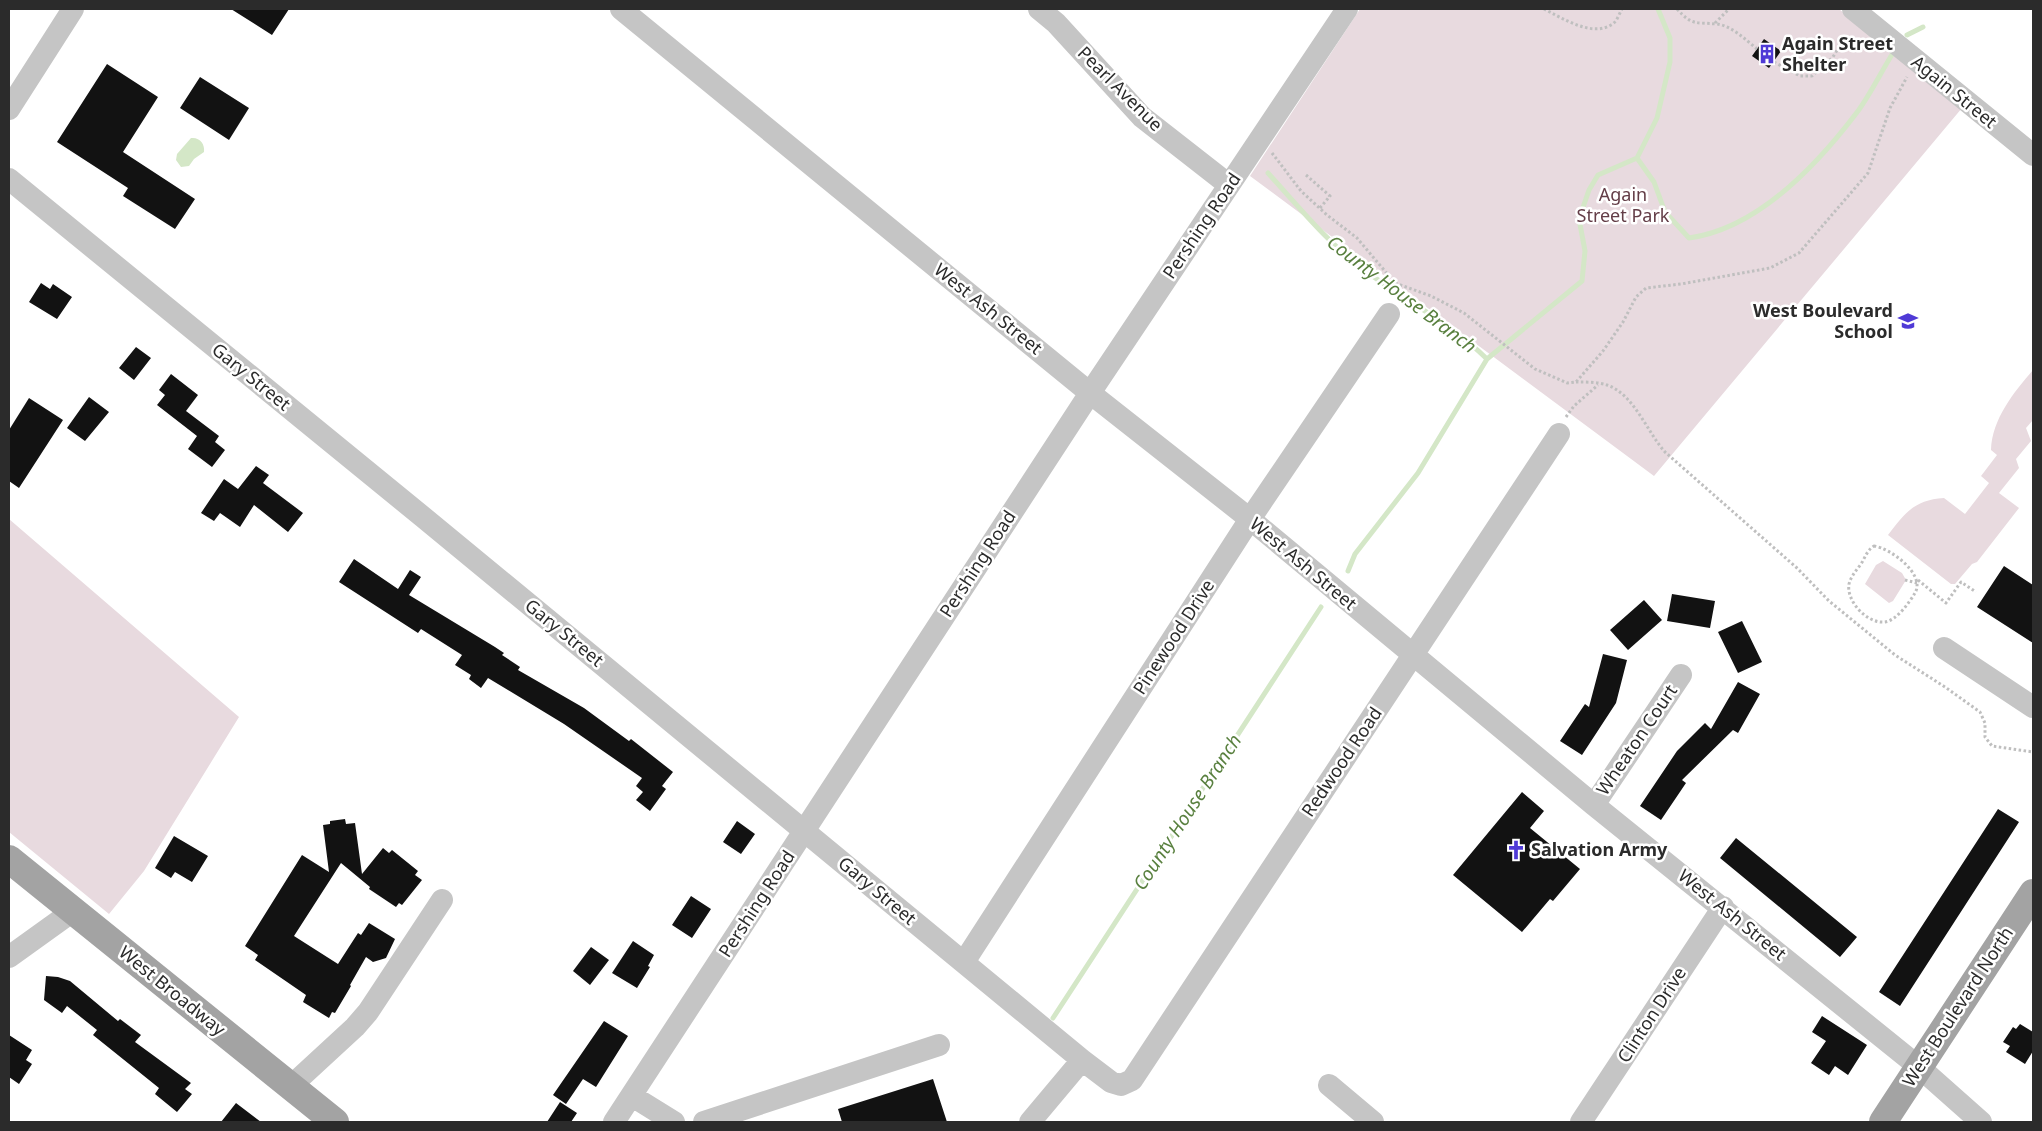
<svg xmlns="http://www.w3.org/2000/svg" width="2042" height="1131" font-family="'Noto Sans',sans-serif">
  <rect width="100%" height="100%" fill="#fff"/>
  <!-- green -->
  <path fill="#e8dadf" d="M1360,9H1839L1962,108L1654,476L1250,176Z
    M2033,370V420L2026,428L2031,441L2016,459L2019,468L1999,493L2019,508L1977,562L1972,564L1955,584H1951L1888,535C1905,513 1914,500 1944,498L1965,514L1989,483L1981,476L1997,455L1991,450C1992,419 2014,392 2033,370Z
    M9,519L239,717L144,871L109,914L9,832Z
    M1883,561L1902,573L1906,580L1893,601L1889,603L1865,584L1876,565Z"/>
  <!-- water -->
  <path fill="#d4e7c7" d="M191,138C200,137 205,144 204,152L194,159L189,166L181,167L176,160L177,154Z"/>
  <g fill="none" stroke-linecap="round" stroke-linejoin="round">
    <!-- stream -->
    <path stroke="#d4e7c7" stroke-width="5" d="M1907,35L1923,27
      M1637,158L1654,182L1665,212L1689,238C1757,229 1818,164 1858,111C1871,93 1881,72 1893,53
      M1268,173C1299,207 1327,242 1364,270C1405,300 1451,324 1487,359L1418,473L1355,554L1348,571
      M1487,359L1582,281L1585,251L1579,219L1589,190L1598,175L1637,158L1657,118L1670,62V38L1658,9
      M1053,1018L1321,607"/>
  </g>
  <!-- building -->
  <path fill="#121212" d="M231,9H289L272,35Z
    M1764,39L1781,51L1769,68L1752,56Z
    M107,64L158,97L123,152L195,199L175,229L123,196L128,188L57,142Z
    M200,77L249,108L229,140L180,108Z
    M41,283L50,289L53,284L72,297L57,319L29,302Z
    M136,347L151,358L134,380L119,368Z
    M171,374L198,395L186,411L219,436L215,442L225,450L212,467L188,449L197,436L157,405L165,395L159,390Z
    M89,397L109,412L85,441L67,428Z
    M29,398L63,420L19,488L9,481V430Z
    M256,466L269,475L263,483L303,513L288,532L254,505L240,527L220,513L214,521L201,513L224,479L238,489Z
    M354,559L398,589L410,570L421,577L409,595L495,647L504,653L502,655L520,667L518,670L584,708L629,741L631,739L673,772L662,786L666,789L650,811L636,800L643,792L636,786L642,778L564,724L488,678L481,688L469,679L471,675L455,665L462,655L421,629L418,633L339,582Z
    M2004,566L2033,585V643L1977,607Z
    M1672,594L1715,601L1710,628L1667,621Z
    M1644,600L1662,620L1628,650L1610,630Z
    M1742,621L1762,662L1738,673L1718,632Z
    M1603,654L1627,660L1616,703L1582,755L1560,741L1585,704L1589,707Z
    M1738,682L1760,694L1738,733L1733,730L1682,780L1686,783L1661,820L1640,806L1677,751L1705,723L1711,729Z
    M1522,792L1544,811L1530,828L1580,869L1553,901L1550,899L1522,932L1453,875Z
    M1998,809L2019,822L1900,1006L1879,992Z
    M345,819L346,824L355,823L362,874L383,848L389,853L392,850L418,871L415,875L422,880L402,905L399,903L396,907L369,889L370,887L341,863L294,936L338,964L358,933L361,935L369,923L395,939L386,958L373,962L366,957L350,985L351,986L335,1013L332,1012L329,1018L303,1002L306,995L255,960L258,955L245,946L302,855L329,872L323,825L330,824V821Z
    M737,821L755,834L741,854L723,842Z
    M174,836L208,856L192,882L175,872L171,878L155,868Z
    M1736,838L1857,937L1840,957L1720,858Z
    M691,896L711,909L692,938L672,925Z
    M633,941L654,955L648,966L650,967L637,988L612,973Z
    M591,947L609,960L590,985L573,971Z
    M46,976L58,977L70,981L118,1021L120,1019L141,1035L135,1042L191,1083L185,1089L192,1094L177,1112L155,1094L159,1088L93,1035L97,1030L67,1006L62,1013L44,1000Z
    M1822,1016L1867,1045L1848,1075L1835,1066L1829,1075L1811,1063L1826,1041L1812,1032Z
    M604,1021L628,1036L596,1087L583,1079L566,1104L553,1095Z
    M2020,1024L2033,1032V1051L2025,1064L2006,1052L2010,1046L2003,1042L2013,1027L2016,1029Z
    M9,1035L32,1050L26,1060L32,1064L19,1084L9,1077Z
    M933,1079L947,1122H842L838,1109Z
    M560,1102L577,1113L571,1122H547Z
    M236,1103L261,1122H221Z"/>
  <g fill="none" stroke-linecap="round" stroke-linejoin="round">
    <!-- path -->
    <path stroke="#bfbfbf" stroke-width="3" stroke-dasharray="2.5 2.5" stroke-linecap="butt" d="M1544,9C1562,18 1591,37 1611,25C1617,22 1619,14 1622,9
      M1677,9C1692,26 1696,22 1716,24C1731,25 1746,40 1757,49
      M1715,23L1729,9
      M1774,62L1800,76H1812L1833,57L1844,38
      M1272,153L1301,191L1327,215L1357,238L1395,283L1431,296L1464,313L1535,369L1567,383L1576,382L1603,351L1623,322L1636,297L1646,288L1681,284L1770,268L1799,253L1868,173L1890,108L1907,77
      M1306,175L1330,196L1320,208
      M1576,382C1586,382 1598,382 1607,385C1634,394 1647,432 1665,452L1797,568L1829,601L1895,655L1945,687L1980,712L1985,723V737L1992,746L2033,752
      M1566,417L1574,406L1598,385
      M1874,546C1890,548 1926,574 1915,593C1909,603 1897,620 1885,622C1867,624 1846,601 1849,584C1851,576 1856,571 1861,564C1865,558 1867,550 1874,546Z
      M1905,580L1917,583
      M1918,580L1946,603L1961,582L1976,592"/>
    <!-- minor -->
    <path stroke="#c5c5c5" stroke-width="22" d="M621,9L1090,393L1250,519L1594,805L1919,1067L1981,1122
      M1039,9L1056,23L1142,117L1229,185
      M1853,9L2033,155
      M9,109L73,9
      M9,179L423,517L1082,1060L1111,1082L1121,1085L1132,1080L1559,434
      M1944,648L2033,707
      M1594,805L1681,675
      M9,957L73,911
      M964,962L1250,519L1389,314
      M1329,1085L1373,1122
      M291,1086L355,1027L368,1012L442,900
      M632,1096L674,1122
      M614,1122L1090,393L1347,9
      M704,1122L939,1045
      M1030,1122L1082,1060
      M1581,1122L1723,907"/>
    <!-- major -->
    <path stroke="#a3a3a3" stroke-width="28" d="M9,859L335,1122
      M1883,1122L2033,893"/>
  </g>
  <!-- icons -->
  <defs>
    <symbol id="building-bare" viewBox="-9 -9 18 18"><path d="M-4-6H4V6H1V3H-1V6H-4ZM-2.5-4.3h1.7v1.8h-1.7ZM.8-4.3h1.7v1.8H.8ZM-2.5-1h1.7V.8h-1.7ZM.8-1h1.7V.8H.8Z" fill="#4f3ad6" stroke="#fff" stroke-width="2.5" paint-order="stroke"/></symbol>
    <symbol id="school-bare" viewBox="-9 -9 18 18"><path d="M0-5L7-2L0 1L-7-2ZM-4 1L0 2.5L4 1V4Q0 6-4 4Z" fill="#4f3ad6" stroke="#fff" stroke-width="2.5" paint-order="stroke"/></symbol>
    <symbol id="church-bare" viewBox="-9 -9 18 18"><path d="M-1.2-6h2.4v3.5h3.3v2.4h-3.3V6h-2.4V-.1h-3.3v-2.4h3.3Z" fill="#4f3ad6" stroke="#fff" stroke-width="2.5" paint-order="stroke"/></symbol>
  </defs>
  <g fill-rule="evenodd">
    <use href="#building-bare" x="1753" y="40" width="28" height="28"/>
    <use href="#school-bare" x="1894" y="307" width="28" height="28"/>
    <use href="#church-bare" x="1502" y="836" width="28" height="28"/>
  </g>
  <g text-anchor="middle" stroke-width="5" stroke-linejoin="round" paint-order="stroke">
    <!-- poi labels -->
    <g font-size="18" font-weight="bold" fill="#2b2b2b" stroke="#fff" text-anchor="start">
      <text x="1782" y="50">Again Street<tspan x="1782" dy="21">Shelter</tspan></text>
      <text x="1893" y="317" text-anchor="end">West Boulevard<tspan x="1893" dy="21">School</tspan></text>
      <text x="1531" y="856">Salvation Army</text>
    </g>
    <!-- street labels -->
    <g font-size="18" fill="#2b2b2b" stroke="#fff">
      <text transform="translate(1120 89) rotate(45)" y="6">Pearl Avenue</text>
      <text transform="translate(1954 92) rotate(39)" y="6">Again Street</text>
      <text transform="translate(1202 226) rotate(-56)" y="6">Pershing Road</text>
      <text transform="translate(988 309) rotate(39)" y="6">West Ash Street</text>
      <text transform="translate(251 377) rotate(39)" y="6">Gary Street</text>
      <text transform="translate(978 564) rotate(-57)" y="6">Pershing Road</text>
      <text transform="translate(1303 564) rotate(40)" y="6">West Ash Street</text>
      <text transform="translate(564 633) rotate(39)" y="6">Gary Street</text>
      <text transform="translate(1174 637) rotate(-57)" y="6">Pinewood Drive</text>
      <text transform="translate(1637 740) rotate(-56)" y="6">Wheaton Court</text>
      <text transform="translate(1342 762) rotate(-56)" y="6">Redwood Road</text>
      <text transform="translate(877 891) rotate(40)" y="6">Gary Street</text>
      <text transform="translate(757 904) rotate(-57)" y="6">Pershing Road</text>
      <text transform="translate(1732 915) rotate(39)" y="6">West Ash Street</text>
      <text transform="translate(172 991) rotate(39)" y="6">West Broadway</text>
      <text transform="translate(1958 1007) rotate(-57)" y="6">West Boulevard North</text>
      <text transform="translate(1652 1015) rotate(-57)" y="6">Clinton Drive</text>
    </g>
    <!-- park labels -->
    <g font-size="18" fill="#633d47" stroke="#fff">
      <text x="1623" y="201">Again<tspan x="1623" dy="21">Street Park</tspan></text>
    </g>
    <!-- water labels -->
    <g font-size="19" font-style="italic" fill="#59803f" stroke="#fff">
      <text transform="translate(1402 294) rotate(37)" y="7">County House Branch</text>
      <text transform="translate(1187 812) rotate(-57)" y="7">County House Branch</text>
    </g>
  </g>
  <!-- border -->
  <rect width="2042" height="1131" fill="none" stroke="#2b2b2b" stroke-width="20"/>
</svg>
